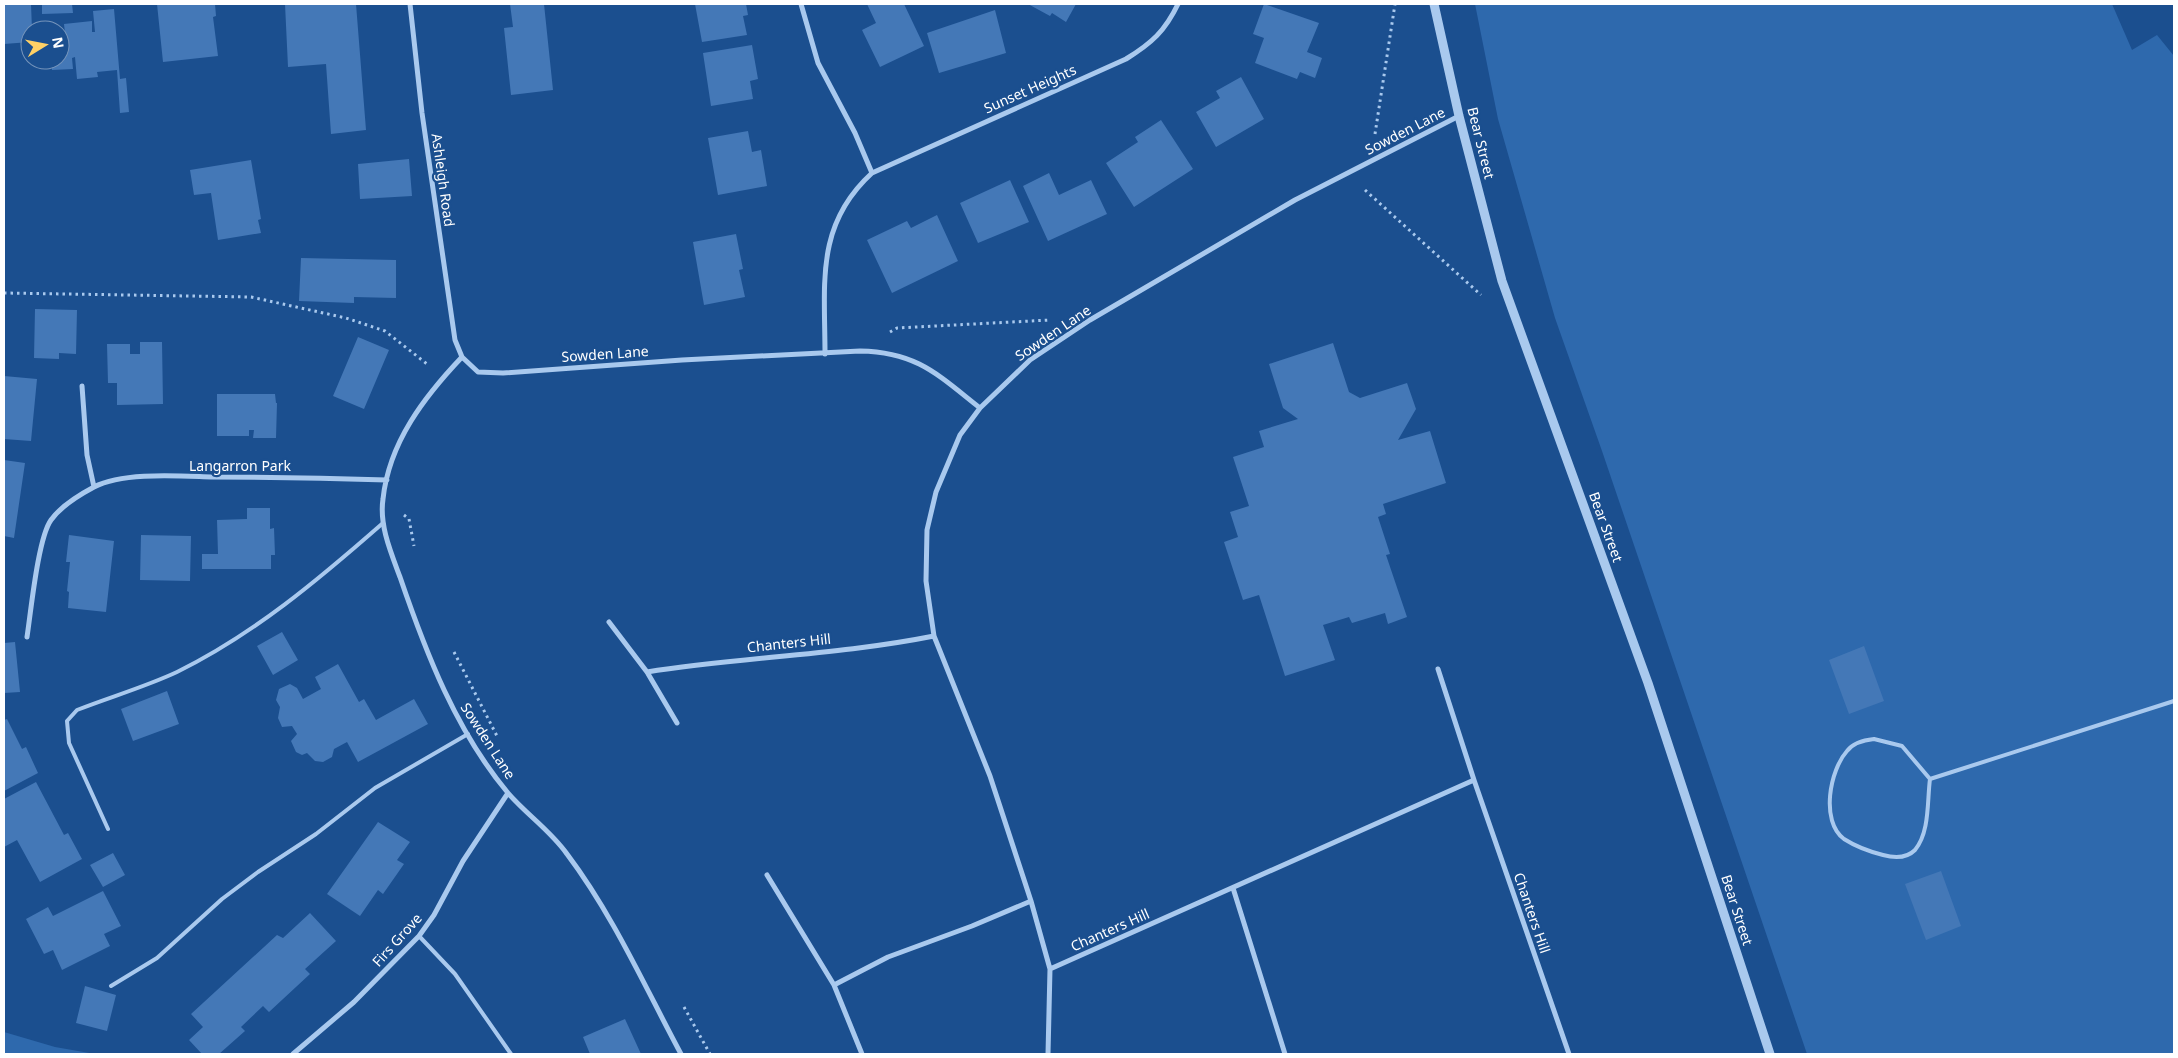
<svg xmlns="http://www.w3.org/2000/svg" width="2178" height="1058" font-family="'Noto Sans',sans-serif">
  <rect width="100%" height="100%" fill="#1b4f8f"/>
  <!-- green -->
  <path fill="#2e69ad" d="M1475,4H2112L2132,50L2157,35L2174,56V1054H1807L1602,451L1555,318L1498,119Z
    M4,1032L55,1047L95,1054H4Z"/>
  <!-- building -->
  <path fill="#4478b7" d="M4,4H31L32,30H30V42L4,44Z
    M42,4H72L73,13L42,14Z
    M157,4H215L216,16L213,17L218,56L163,62Z
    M285,4H356L366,130L331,134L326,64L288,67Z
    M510,4H544L553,90L511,95L504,28L513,27Z
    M695,4H746L748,15L743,16L747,35L702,42Z
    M867,4H904L924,46L880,67L862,30L876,23Z
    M1028,4H1076L1066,22L1052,13L1050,16Z
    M1264,4L1319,23L1307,52L1322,58L1315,78L1300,72L1297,79L1255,63L1264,38L1253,34Z
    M114,9L120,79L126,78L129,112L120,113L117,70L97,72L98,77L77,79L75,57L72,58L73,69L52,70L51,60H60V33H65L64,24L92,21V32H95L93,11Z
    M995,10L1006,53L939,73L927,33Z
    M752,45L758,79L750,81L753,99L711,106L703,53Z
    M1241,77L1264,119L1216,147L1196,112L1220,98L1216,91Z
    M1161,120L1193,169L1134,207L1106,163L1138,142L1135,137Z
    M748,131L752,152L761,150L767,186L718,195L708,138Z
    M409,159L412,196L360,199L358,164Z
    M251,160L261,219L258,220L261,233L218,240L211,193L194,195L190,170Z
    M1049,173L1059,195L1091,180L1107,214L1048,241L1023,186Z
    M1010,180L1029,222L978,243L960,203Z
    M937,215L958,261L892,293L867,240L907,221L911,228Z
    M736,234L743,269L739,270L745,297L704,305L693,242Z
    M301,258L396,260V298L354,297V303L299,301Z
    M35,309L77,310L76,354L59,353V359L34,358Z
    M358,337L389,350L364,409L333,396Z
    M140,342H162L163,404L117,405V383H108L107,344H130V354H140Z
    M1333,343L1349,392L1360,398L1407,383L1416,409L1398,440L1430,431L1446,483L1383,504L1386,514L1378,517L1390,554L1386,555L1407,617L1388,624L1385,613L1352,623L1349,617L1323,625L1335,660L1285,676L1259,595L1243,600L1224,542L1238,537L1230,512L1249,506L1233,457L1264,447L1259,431L1298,419L1283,408L1269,364Z
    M4,376L37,379L31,441L4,439Z
    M217,394H275L276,403H277L276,438H253L254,430H249V436H217Z
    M4,460L25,463L14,538L4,536Z
    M247,508H270V529L274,528L275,555H271V569H202V554H218L217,520L247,519Z
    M69,535L114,541L106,612L68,608L69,592L67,591L70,562H66Z
    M141,535L191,536L190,581L140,580Z
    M282,632L298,660L273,675L257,646Z
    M15,642L20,692L4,693V643Z
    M1864,646L1884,701L1849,714L1829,660Z
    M338,664L359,702L364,699L376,720L414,699L428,724L358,762L347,742L334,749L332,757L323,762L315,761L307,753L302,755L296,752L291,741L297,734L292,726L282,727L278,718L280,707L276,700L279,689L290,684L297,688L303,699L321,689L315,677Z
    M167,691L179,724L133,741L121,709Z
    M7,719L22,749L26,747L38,773L4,791V720Z
    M36,782L64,835L68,833L82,859L40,882L17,840L4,847V799Z
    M378,822L410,842L397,860L404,864L383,894L378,890L360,916L327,894Z
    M113,853L125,875L103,887L90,865Z
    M1941,871L1961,926L1926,940L1905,884Z
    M103,891L121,926L104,934L110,946L62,970L53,950L44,954L26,919L48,907L53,916Z
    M310,913L336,941L305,969L310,974L269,1012L263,1006L241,1027L245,1031L219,1054H202L189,1040L203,1027L191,1014L277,935L283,938Z
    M85,986L116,995L107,1031L76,1023Z
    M625,1019L641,1054H590L583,1037Z"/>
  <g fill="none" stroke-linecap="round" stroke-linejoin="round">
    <!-- path -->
    <path stroke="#a9c9ee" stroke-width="3" stroke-dasharray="2.5 4" stroke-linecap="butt" d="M1375,134L1395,4
      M1365,190L1481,295
      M4,293L251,297L346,318L385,331L427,364
      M890,332L897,328L1050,320
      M404,515L409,519L414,546
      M454,652L498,738
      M684,1007L710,1054"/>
    <!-- service -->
    <path stroke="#a9c9ee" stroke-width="4" d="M1874,739L1902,746L1930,779C1927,801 1930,832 1915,850C1906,859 1894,858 1883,855C1871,852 1855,846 1844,839C1820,821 1830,770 1847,751C1853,743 1864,740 1874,739Z
      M1930,779L2174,701
      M108,829L69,743L67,721L77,710C110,697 145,687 177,672C254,634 318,580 383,523
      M419,936L455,974L511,1054
      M111,986L157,958L222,899L258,872L316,834L375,788L468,734"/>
    <!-- minor -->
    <path stroke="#a9c9ee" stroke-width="5" d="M410,4L422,113L455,340L462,357L478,372L503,373L682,360L860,351C917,352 938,375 980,408L1030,360L1090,320L1295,200L1459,116
      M801,4L818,63L855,133L872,173C815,225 825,283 825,354
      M872,173L1126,59C1152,43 1165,31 1178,4
      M462,357C425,396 389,442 383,499C379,525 391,553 400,577C426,653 456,731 508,793C526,814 551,831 567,854C613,915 645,987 681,1054
      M980,408L960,435L936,492L927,530L926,581L934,636L990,776L1031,901L1050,969L1048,1054
      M94,487C123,472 178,476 211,477C270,477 328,478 387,480
      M609,622L647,672L677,723
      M27,637C31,611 38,538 51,520C61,506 79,495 94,487L87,455L82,386
      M1438,669L1474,780
      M647,672C742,657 839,655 934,636
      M767,875L834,985L862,1054
      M1233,888L1285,1054
      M1050,969L1474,780L1569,1054
      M834,985L888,957L972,926L1031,901
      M293,1054L354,1002L419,936L434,915L463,861L508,793"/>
    <!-- tertiary -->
    <path stroke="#a9c9ee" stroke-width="9" d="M1434,4L1459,116L1502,281L1648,683L1770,1054"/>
  </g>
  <g text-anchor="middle" stroke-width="4.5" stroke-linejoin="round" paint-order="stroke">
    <!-- street labels -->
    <g font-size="14" fill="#fff" stroke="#1b4f8f">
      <text transform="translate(1030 89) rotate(-24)" y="5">Sunset Heights</text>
      <text transform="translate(1405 131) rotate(-27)" y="5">Sowden Lane</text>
      <text transform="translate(1481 143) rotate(76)" y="5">Bear Street</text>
      <text transform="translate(443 180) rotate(82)" y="5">Ashleigh Road</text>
      <text transform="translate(1053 333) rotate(-34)" y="5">Sowden Lane</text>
      <text transform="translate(605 354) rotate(-4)" y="5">Sowden Lane</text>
      <text x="240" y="471">Langarron Park</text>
      <text transform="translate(1606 527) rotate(70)" y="5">Bear Street</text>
      <text transform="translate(789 643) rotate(-6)" y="5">Chanters Hill</text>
      <text transform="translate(488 741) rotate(57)" y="5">Sowden Lane</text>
      <text transform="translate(1737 910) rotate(72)" y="5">Bear Street</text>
      <text transform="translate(1532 913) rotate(71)" y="5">Chanters Hill</text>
      <text transform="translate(1110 930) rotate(-24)" y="5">Chanters Hill</text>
      <text transform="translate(397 940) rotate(-48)" y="5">Firs Grove</text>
    </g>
  </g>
  <!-- border -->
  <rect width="2178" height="1058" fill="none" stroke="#ffffff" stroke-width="10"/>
  <!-- north arrow -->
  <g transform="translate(45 45) rotate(80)"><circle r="24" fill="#1b4f8f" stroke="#7695bc"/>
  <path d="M0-4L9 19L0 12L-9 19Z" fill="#ffd166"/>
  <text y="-8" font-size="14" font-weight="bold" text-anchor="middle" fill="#ffffff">N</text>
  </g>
</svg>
